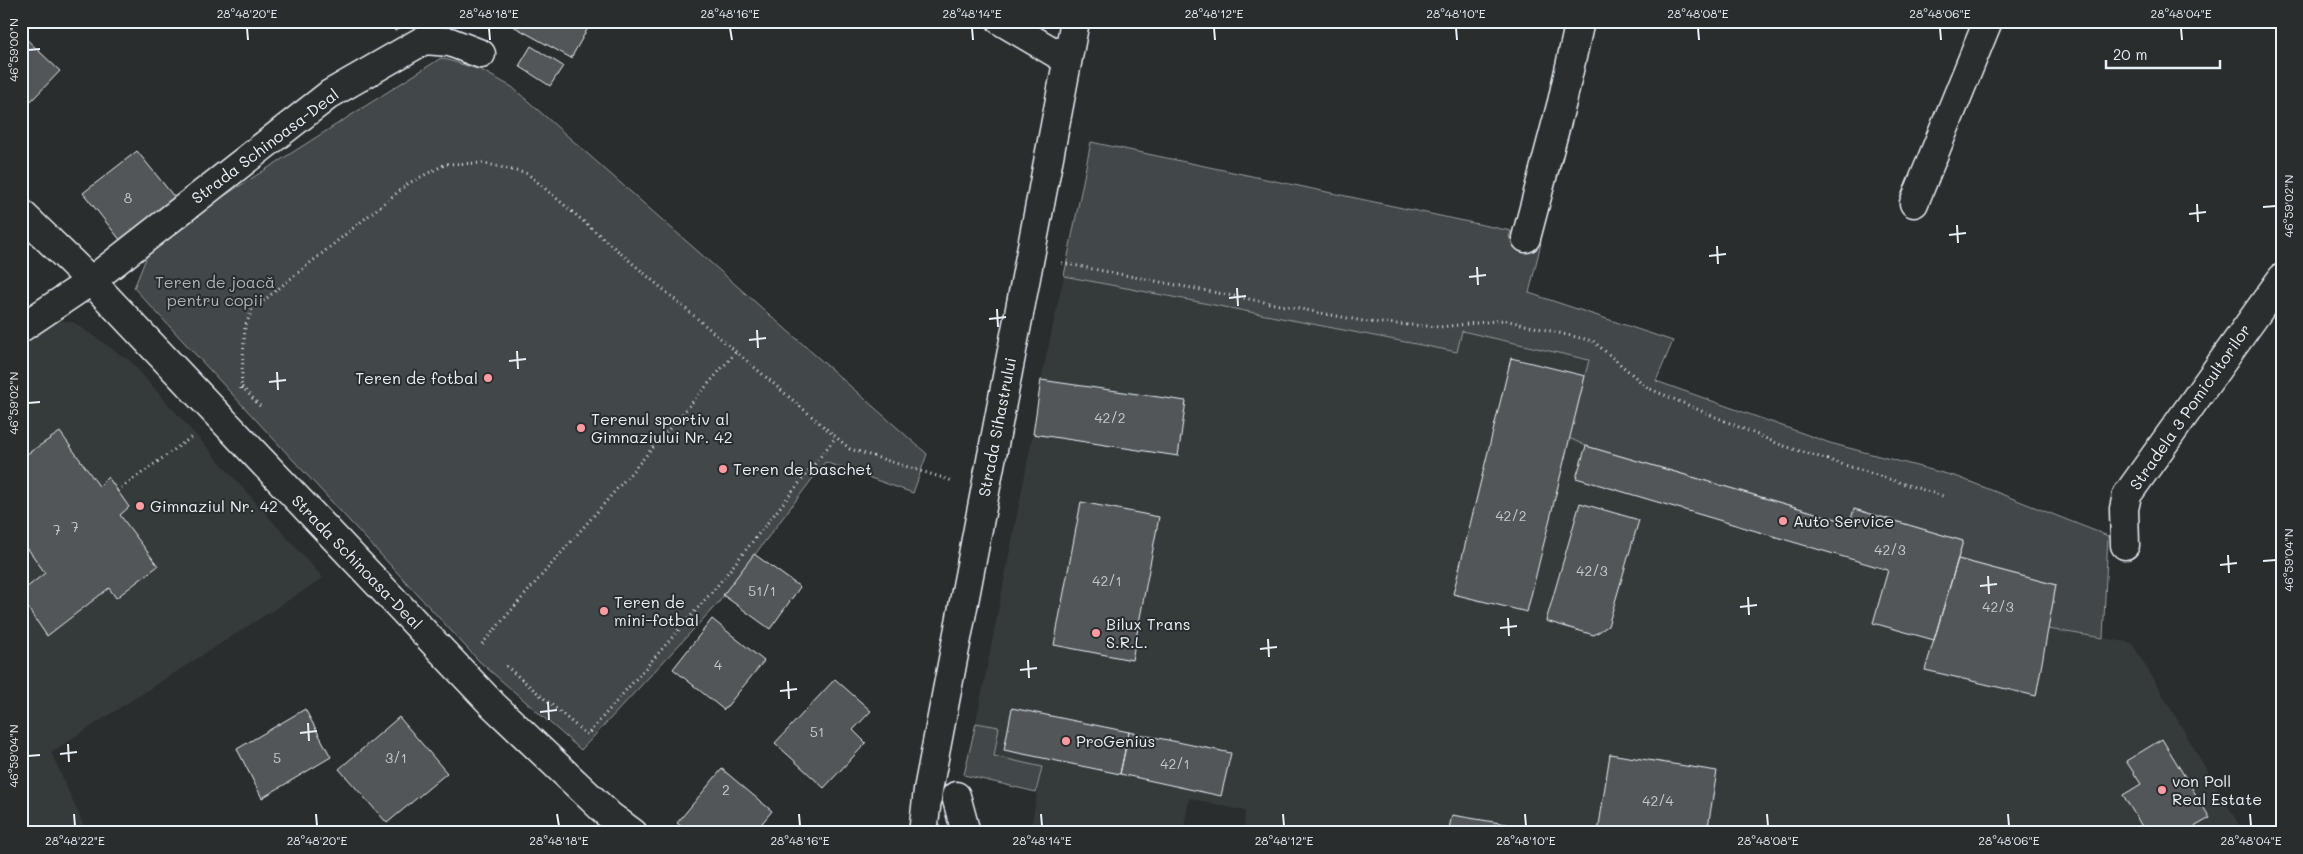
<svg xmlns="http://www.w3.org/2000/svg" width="2303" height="854" font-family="Mali,sans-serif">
  <rect width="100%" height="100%" fill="#2a2d2e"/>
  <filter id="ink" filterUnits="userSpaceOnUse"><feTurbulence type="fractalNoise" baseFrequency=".02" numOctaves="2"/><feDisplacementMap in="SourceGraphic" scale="10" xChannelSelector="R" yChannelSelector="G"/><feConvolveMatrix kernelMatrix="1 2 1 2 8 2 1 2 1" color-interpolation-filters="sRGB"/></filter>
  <g filter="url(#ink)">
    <!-- built -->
    <path fill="#363a3b" d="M1064,276L1232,306L1456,352L1462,331L1589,360L1585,376L1586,446L1850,523L1854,509L1963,541L1958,559L2056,585L2048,629L2132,643L2244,833H1244L1245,811L1189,798L1183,833H1030L1042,767L994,756L999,727L976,723L1033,434L1041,380Z
      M52,320L73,322L130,361L323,578L51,752L87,833H21V341Z"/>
    <!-- green -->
    <path fill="#424648" stroke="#959ca0" d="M441,58L481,70L512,87L927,454L913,493L825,462L719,602L581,750L479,661L134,288L153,241Z
      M1091,142L1511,231L1509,238L1541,243L1529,293L1673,341L1656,381L1830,443L1958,477L2108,536L2103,638L2048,629L2056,585L1958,559L1963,541L1854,509L1850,523L1586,446L1569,438L1589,360L1462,331L1457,352L1064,276Z
      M976,723L999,727L994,756L1042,767L1036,792L964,775Z"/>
    <!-- building -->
    <path fill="#535759" stroke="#e8f1f8" d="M390,21H411L395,31Z
      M504,21H592L571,58Z
      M1293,21H1320V25Z
      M21,34L60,71L31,101L21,94Z
      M531,46L563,66L550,86L519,66Z
      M137,151L175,198L121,241L83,193Z
      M1511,358L1585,376L1527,612L1453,594Z
      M1041,380L1186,401L1178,456L1033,434Z
      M60,432L99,486L108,477L129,507L120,515L158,566L116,598L109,588L47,636L21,598V592L45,573L21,539V458Z
      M1586,446L1850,523L1854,509L1963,541L1934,640L1873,623L1888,570L1576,478Z
      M1081,502L1159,517L1132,660L1054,645Z
      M1580,503L1639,520L1608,626L1594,635L1546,621Z
      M754,554L800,587L770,629L723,595Z
      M1958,559L2056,585L2036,696L1925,670Z
      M712,619L764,661L724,710L673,669Z
      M835,679L871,711L853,730L866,743L824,788L775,743Z
      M1012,708L1129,732L1120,774L1004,750Z
      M305,709L331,757L262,798L237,749Z
      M399,717L447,773L387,823L339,769Z
      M1129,732L1231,753L1221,796L1120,774Z
      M2162,739L2210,818L2194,827L2198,833H2146L2123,795L2141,784L2126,761Z
      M1610,754L1717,771L1707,833L1598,832Z
      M722,769L772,811L754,833H689L677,823Z
      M1452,815L1560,833H1448Z"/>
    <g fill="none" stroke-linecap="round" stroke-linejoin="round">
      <defs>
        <path id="minor" d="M1001,21L1067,60
          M1914,203L1988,21
          M21,213L91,281L493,705L610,816L633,833
          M1526,238L1562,102L1580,21
          M21,328L91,281L330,94L424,40L450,42L481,54
          M2125,545L2124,509L2127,495L2282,278
          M956,796L966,833
          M923,833L928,790L1075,21"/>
      </defs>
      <!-- minor casing -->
      <use href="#minor" stroke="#e8f1f8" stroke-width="31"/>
      <!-- path -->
      <path stroke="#e8f1f8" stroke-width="3" stroke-dasharray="1 4" stroke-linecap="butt" d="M1062,263L1368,322L1440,327L1504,320L1593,341L1648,388L1781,445L1946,497
        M242,387L260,406
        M241,389L245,327L252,310L409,183L446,164L484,163L528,174L850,449L953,481
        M117,491L193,436
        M482,644L736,352
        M506,666L587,735L717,586L836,437"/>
      <!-- minor -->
      <use href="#minor" stroke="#2a2d2e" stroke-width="28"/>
    </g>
  </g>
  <!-- ticks -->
  <path fill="none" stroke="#e8f1f8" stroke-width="2" d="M247,28L248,40M489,28L490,40M730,28L732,40M972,28L973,40M1214,28L1215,40M1456,28L1457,40M1698,28L1699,40M1940,28L1941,40M2181,28L2182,40M28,50L40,49M2197,204L2198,222M2263,207L2276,206M2189,214L2206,212M1957,225L1958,243M1949,235L1966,233M1717,246L1718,264M1709,256L1726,254M1477,267L1478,285M1469,277L1486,275M1237,288L1238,306M1229,298L1246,296M997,309L998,327M989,319L1006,317M757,330L758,348M749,340L766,338M517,351L518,369M509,361L526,359M277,372L278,390M269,382L286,380M28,403L40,402M2228,555L2229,573M2263,561L2276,560M2220,565L2237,563M1988,576L1989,594M1980,586L1997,584M1748,597L1749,615M1740,607L1757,605M1508,618L1509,636M1500,628L1517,626M1268,639L1269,657M1260,649L1277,647M1028,660L1029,678M1020,670L1037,668M788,681L789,699M780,691L797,689M548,702L549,720M540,712L557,710M308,723L309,741M300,733L317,731M68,744L69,762M60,754L77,752M28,756L40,755M74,814L75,826M316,814L317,826M557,814L559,826M799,814L800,826M1041,814L1042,826M1283,814L1284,826M1525,814L1526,826M1767,814L1768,826M2008,814L2009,826M2250,814L2251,826"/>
  <!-- markers -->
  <g fill="#ff9aa2" stroke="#2a2d2e" stroke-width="2">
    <circle cx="488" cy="378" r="5"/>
    <circle cx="581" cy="428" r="5"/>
    <circle cx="723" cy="469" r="5"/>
    <circle cx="140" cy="506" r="5"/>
    <circle cx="1783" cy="521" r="5"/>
    <circle cx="604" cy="611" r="5"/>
    <circle cx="1096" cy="633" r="5"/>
    <circle cx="1066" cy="741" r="5"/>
    <circle cx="2162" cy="790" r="5"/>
  </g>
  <g text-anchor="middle" stroke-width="4" stroke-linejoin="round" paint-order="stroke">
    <!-- number labels -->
    <g font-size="14" fill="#c3cad0">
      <text x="128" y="203">8</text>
      <text x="1110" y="423">42/2</text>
      <text x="1511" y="521">42/2</text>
      <text x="75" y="532">7</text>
      <text x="57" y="535">7</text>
      <text x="1890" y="555">42/3</text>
      <text x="1592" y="576">42/3</text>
      <text x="1107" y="586">42/1</text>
      <text x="762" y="596">51/1</text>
      <text x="1998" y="612">42/3</text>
      <text x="718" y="670">4</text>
      <text x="817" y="737">51</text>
      <text x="277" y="763">5</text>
      <text x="396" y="763">3/1</text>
      <text x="1175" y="769">42/1</text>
      <text x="726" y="795">2</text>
      <text x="1658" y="806">42/4</text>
    </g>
    <!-- street labels -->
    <g font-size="16" fill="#e8f1f8" stroke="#2a2d2e">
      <text transform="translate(265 146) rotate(-37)" y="6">Strada Schinoasa-Deal</text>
      <text transform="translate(2190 407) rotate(-55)" y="6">Stradela 3 Pomicultorilor</text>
      <text transform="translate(997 427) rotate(-79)" y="6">Strada Sihastrului</text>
      <text transform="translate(357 562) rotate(46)" y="6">Strada Schinoasa-Deal</text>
    </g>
    <!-- park labels -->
    <g font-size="16" fill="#aeb5ba" stroke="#2a2d2e">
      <text x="215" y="288">Teren de joacă<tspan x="215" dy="18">pentru copii</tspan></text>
    </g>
    <!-- poi labels -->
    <g font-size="16" fill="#e8f1f8" stroke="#2a2d2e" text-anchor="start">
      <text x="478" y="384" text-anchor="end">Teren de fotbal</text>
      <text x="591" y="425">Terenul sportiv al<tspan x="591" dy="18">Gimnaziului Nr. 42</tspan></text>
      <text x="733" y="475">Teren de baschet</text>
      <text x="150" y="512">Gimnaziul Nr. 42</text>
      <text x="1793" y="527">Auto Service</text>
      <text x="614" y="608">Teren de<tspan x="614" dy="18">mini-fotbal</tspan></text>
      <text x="1106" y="630">Bilux Trans<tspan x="1106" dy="18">S.R.L.</tspan></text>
      <text x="1076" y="747">ProGenius</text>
      <text x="2172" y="787">von Poll<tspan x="2172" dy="18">Real Estate</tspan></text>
    </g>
  </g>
  <!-- margin -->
  <rect width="2303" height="854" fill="none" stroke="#2a2d2e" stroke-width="55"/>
  <!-- scale -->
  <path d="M2106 60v8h114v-8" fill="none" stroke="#e8f1f8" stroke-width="2.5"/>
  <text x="2113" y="60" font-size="15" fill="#e8f1f8" stroke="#2a2d2e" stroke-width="4" paint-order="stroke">20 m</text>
  <rect x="28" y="28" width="2248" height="798" fill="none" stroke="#e8f1f8" stroke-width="2"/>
  <g font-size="12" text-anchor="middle" fill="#e8f1f8">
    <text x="247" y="18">28°48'20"E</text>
    <text x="489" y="18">28°48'18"E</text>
    <text x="730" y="18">28°48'16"E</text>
    <text x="972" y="18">28°48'14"E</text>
    <text x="1214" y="18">28°48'12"E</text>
    <text x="1456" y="18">28°48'10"E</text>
    <text x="1698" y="18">28°48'08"E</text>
    <text x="1940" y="18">28°48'06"E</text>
    <text x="2181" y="18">28°48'04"E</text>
    <text transform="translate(14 50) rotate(-90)" y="4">46°59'00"N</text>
    <text transform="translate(2289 206) rotate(-90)" y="4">46°59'02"N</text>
    <text transform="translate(14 403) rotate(-90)" y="4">46°59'02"N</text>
    <text transform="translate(2289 560) rotate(-90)" y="4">46°59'04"N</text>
    <text transform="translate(14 756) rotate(-90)" y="4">46°59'04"N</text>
    <text x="75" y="845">28°48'22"E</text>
    <text x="317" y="845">28°48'20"E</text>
    <text x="559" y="845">28°48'18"E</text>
    <text x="800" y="845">28°48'16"E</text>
    <text x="1042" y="845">28°48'14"E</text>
    <text x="1284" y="845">28°48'12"E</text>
    <text x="1526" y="845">28°48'10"E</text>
    <text x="1768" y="845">28°48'08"E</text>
    <text x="2009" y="845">28°48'06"E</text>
    <text x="2251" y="845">28°48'04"E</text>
  </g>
</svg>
